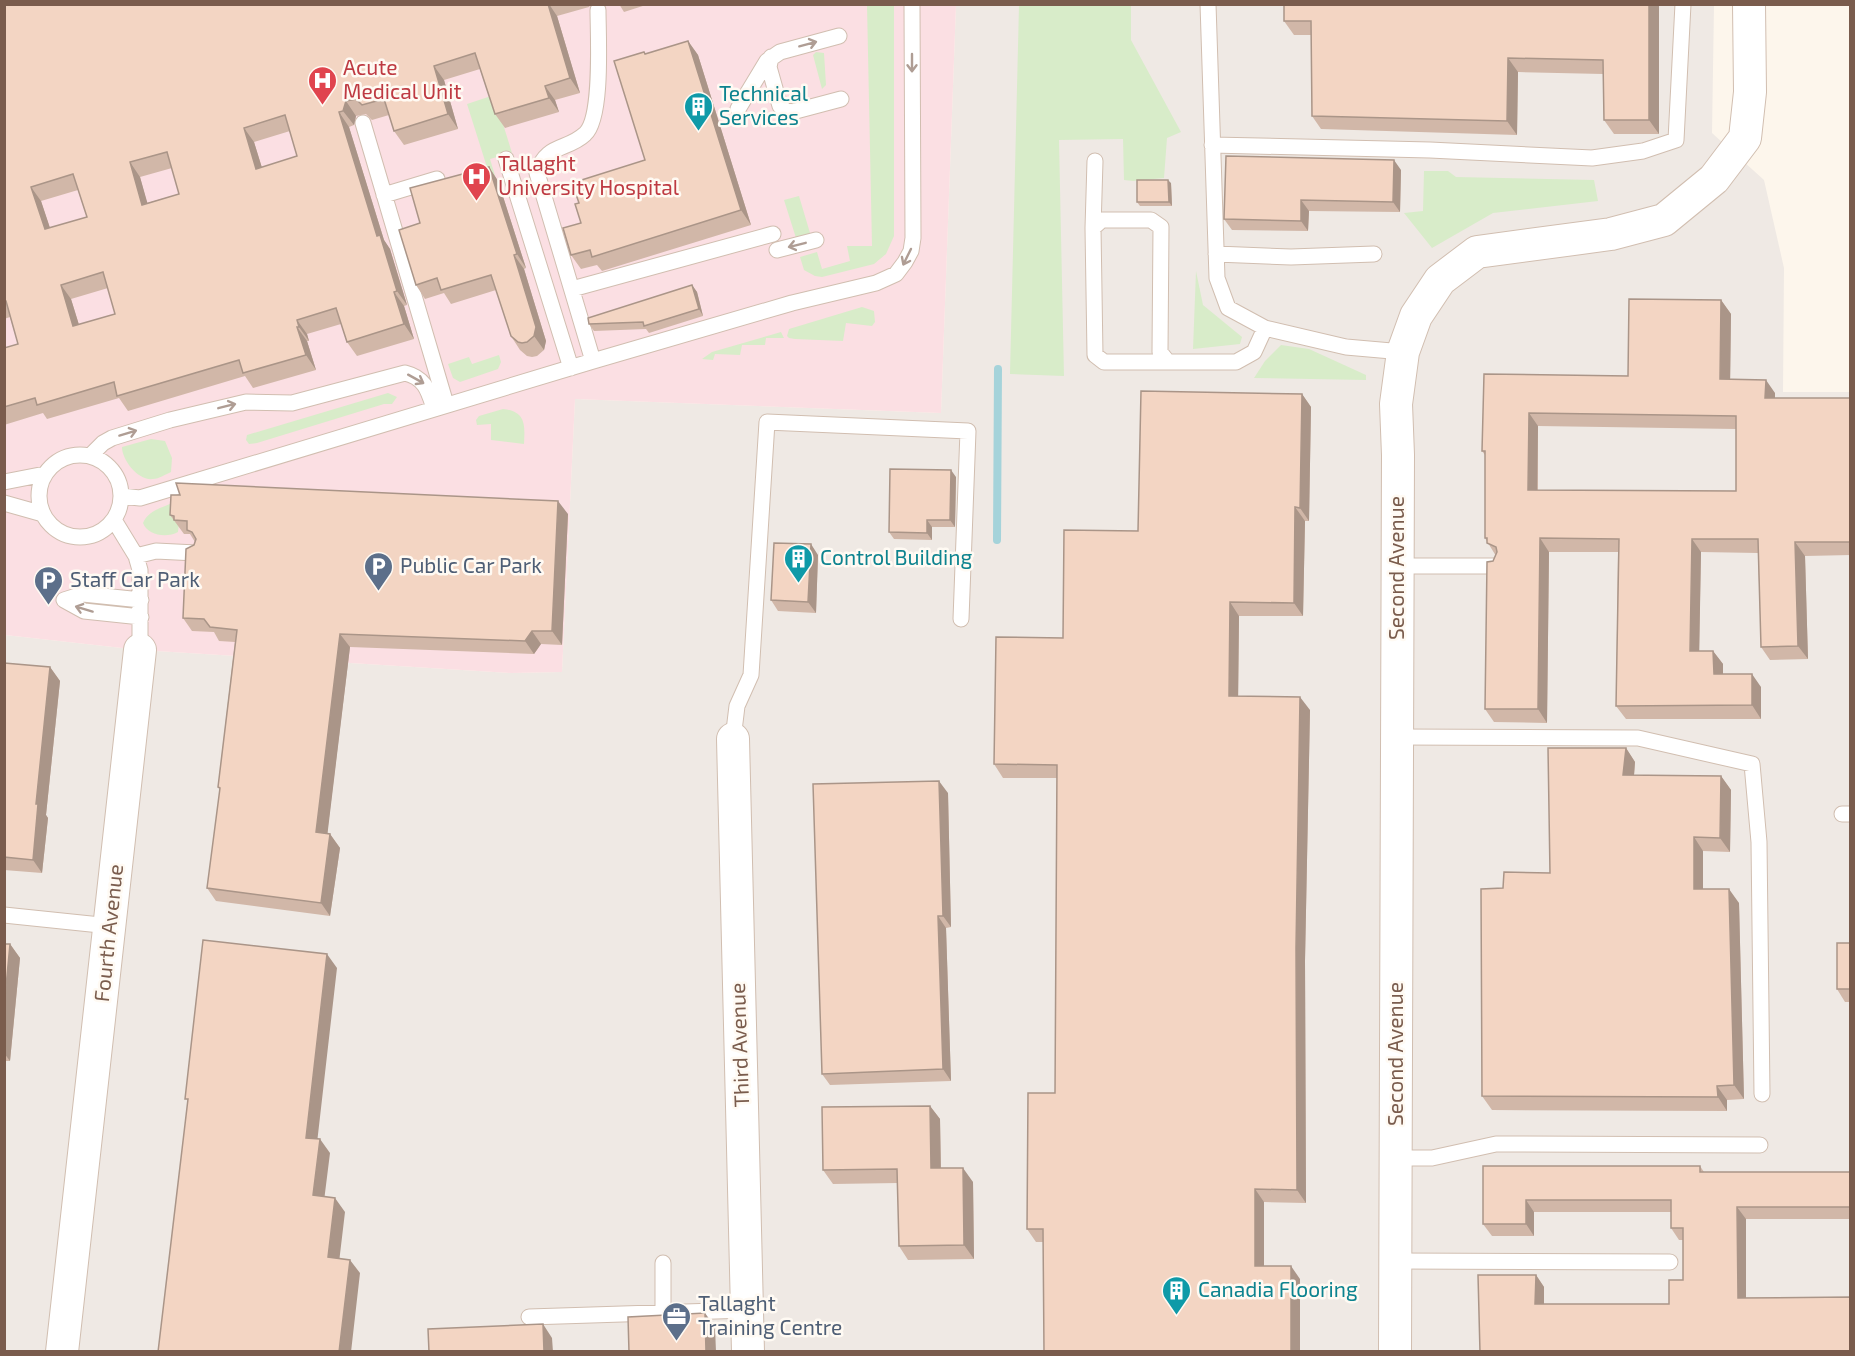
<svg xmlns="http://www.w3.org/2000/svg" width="1855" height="1356" font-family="'Exo 2',sans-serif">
  <rect width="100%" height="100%" fill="#fdf6ec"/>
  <!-- industrial -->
  <path fill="#efe9e4" d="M956,5H1714L1712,133L1764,180L1784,268L1783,392H1850V1351L5,1352V635L140,650L511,673L562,672L575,399L941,413Z"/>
  <!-- medical -->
  <path fill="#fbdfe3" d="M5,5H956L941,413L575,399L562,672L511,673L140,650L5,635Z"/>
  <!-- green -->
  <path fill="#d8ecc9" d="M867,5H894V236L886,254L874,264L822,277L815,276L804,270L800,257L817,252L822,269L850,261L847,246H872Z
    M1019,5H1131V40L1181,132L1167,138L1164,178L1133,181L1124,180L1123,139L1059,140L1064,376L1010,374Z
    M816,52L824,53L826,85L822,89L813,55Z
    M494,95L512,153L490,159L496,179L491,180L467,104Z
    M1424,171H1448L1456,177L1594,180L1598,201L1493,213L1432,248L1404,213L1423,211Z
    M799,196L810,233L809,235L796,238L784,200Z
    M1196,271L1203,305L1242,337L1240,344L1193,349Z
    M862,307L874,311L875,322L872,326L846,323L843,341L795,339L789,338L787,336L789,329Z
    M781,332L784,338H766L765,345H742L740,355L715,354L713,360L702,359L712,352Z
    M1281,345L1309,349L1366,375V380L1254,378L1265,361Z
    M499,355L501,362L498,369L460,382L453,378L448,364L469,357L472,364Z
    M388,393L397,397L392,404H384L257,443L249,444L246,440L247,435Z
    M503,409C526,411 525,425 524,444L491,440V424L477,425L476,420L479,416Z
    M151,439L165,441L172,458L171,472C166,474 159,479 153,479C138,481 122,460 122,447Z
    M172,503L181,505L178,532C167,538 148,536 143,523C148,511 161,508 172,503Z"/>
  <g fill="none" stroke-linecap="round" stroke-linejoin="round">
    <!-- stream -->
    <path stroke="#a5d3da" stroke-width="8" d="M997,540L998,369"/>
    <defs>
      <path id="lane" d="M1208,4L1217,278L1228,308L1265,328L1346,347L1403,352
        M771,57L769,67L780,106L785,110L792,112L841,99
        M738,109L767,61L780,52L839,36
        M363,123L446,404
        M1212,145L1430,150L1592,158L1643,151L1676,140L1683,4
        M506,159L571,368
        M384,195L437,179
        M1093,228L1095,161
        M777,250L816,240
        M1216,254L1291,257L1374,254
        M572,289L773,234
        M593,361L537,173C546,143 567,151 585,134C603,118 598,35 598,10
        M1168,362L1160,352L1161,227L1151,220H1102L1093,228L1095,355L1104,362H1236L1254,352L1265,328
        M39 496a41 41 0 1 1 82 0a41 41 0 1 1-82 0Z
        M90,456L103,443L112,438L170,420L246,402L292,403L405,373C425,378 428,390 434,408
        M4,482L45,474
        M121,496L140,498L593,361L792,303L876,283L896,274L905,262L911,251L913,238L912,4
        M4,503L43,514
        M114,520L136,556L140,570V650
        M136,556L156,551L196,553
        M1397,566H1497
        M141,617L84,611L64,600L83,594L141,600
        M1397,737L1638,738L1752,764L1759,842L1762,1094
        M733,739L737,706L751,675L767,422L968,431L961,619
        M1842,814H1850
        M4,915L110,926
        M1396,1158H1432L1496,1144L1760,1145
        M1396,1261L1670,1262
        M663,1263V1313
        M529,1317L747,1310"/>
      <path id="street" d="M733,739L748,1352
        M62,1352L140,650
        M1395,1352L1398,455L1396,404L1403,352L1416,316L1440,280L1477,252L1611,234L1664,220L1714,179L1745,138L1750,92L1749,4"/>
    </defs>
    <!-- lane casing -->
    <use href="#lane" stroke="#d1beb0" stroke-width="17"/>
    <!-- street casing -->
    <use href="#street" stroke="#d1beb0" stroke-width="34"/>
    <!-- lane -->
    <use href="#lane" stroke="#fff" stroke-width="15"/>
    <!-- street -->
    <use href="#street" stroke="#fff" stroke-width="32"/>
  </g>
  <!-- wall -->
  <path fill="#d1b7a8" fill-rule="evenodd" d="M4,4H591L589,7L557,16L580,93L555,100L559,112L505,128L495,114L480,69L444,80L458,129L404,145L394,131L389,115L372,120L366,114L356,116L354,125L349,127L384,240L390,249L407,305L404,306L414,339L357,356L347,342L341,324L307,334L309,341H307L316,370L253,388L245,376L128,411L119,398L47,419L43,413L4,425V348L18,344L10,317L4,319ZM290,131L297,156L262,168L254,142ZM172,168L179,194L147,203L140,177ZM78,190L87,217L50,228L41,201ZM108,288L115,314L79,325L71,299Z
    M619,4H649L624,12Z
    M1659,4V134H1614L1604,120L1603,74L1518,72L1517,135L1321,129L1312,116L1311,35H1294L1284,21Z
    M688,41L698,55L751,225L602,271L597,265L581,269L571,255L581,223L579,203L645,160L646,54Z
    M489,167L498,181L526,268L524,269L546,341L544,350L537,356L532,357L527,356L520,350L511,336L496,290L451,304L444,293L425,299L416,285L420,223Z
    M1401,170L1400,212L1309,211L1308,231L1232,230L1224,219Z
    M1171,183L1172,206H1140L1137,202Z
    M692,285L697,292L703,316L649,333L646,329L594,331L589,324Z
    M1721,300L1731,314L1730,379L1775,393V398H1851V555L1805,556L1808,659L1770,660L1761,647L1758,553L1701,552L1699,651H1713L1723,664V674L1761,687V719H1626L1616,706L1618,552H1549L1547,723L1494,722L1485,709L1493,561L1496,556L1485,538V455L1482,451L1484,374L1628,376ZM1538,426L1736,429V491L1538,490Z
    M1302,394L1311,407L1309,521H1305L1303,616H1239L1238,696L1310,710L1305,961L1306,1203L1264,1202V1266L1300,1279L1043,1242H1036L1027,1229L1055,1093L1057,778H1003L994,764L1063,638L1138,531Z
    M956,477L955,527H932V540L894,539L889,532Z
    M568,514L562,645L541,644L534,654L350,647L327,834H330L340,848L330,916L216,901L207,888L220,790L218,787L235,642L219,641L214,632L192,631L183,618L195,542L190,534H184L170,515Z
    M818,555L816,613L778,611L771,600Z
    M4,663L50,667L60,681L46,815L48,818L42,873L4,870Z
    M1626,748L1635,762L1634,775L1721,776L1731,790L1730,852L1703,851V889L1739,903L1744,1099L1727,1100V1111L1492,1110L1482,1096L1503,888L1550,873Z
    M948,793L951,927L946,928L951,1081L830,1085L822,1074Z
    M1851,943V1002H1845L1837,989Z
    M4,944H10L20,958L10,1061H4Z
    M930,1106L940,1119L941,1168L973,1182L974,1259L908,1260L899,1246L898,1183L833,1184L823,1170Z
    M1483,1166H1700L1704,1172H1850L1851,1170V1219H1746V1298L1480,1352L1536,1275L1544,1287V1304H1669L1683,1280V1240H1679L1671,1228V1212H1534V1236H1492L1483,1224Z"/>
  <!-- shaded-wall -->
  <path fill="#aa9588" d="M548,4H549L557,16L580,93L570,78Z
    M1649,4H1659V134L1649,120Z
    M688,41L698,55L751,225L741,210Z
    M1508,58L1518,72L1517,135L1507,121Z
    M434,66L444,80L458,129L448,114Z
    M545,86L555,100L559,112L549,98Z
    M346,101L356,116L354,125L343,111Z
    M339,112L349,127L384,240L390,249L407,305L397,291L377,236Z
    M244,128L254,142L267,184L256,169Z
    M1394,160L1401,170L1400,212L1393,202Z
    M130,162L140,177L152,219L142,205Z
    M489,167L498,181L526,268L517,254Z
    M1168,180L1171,183L1172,206L1169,202Z
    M31,187L41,201L55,243L45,229Z
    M1301,200L1309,211L1308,231L1301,221Z
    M514,255L524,269L546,341L544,350L534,336Z
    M61,285L71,299L84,341L73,326Z
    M692,285L697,292L703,316L699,309Z
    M394,292L404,306L414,339L404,324Z
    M1721,300L1731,314L1730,392L1720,379Z
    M297,320L307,334L309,341L299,327Z
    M297,327L307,341L316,370L306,355Z
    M1766,380L1775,393V412L1765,398Z
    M1302,394L1311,407L1309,521L1300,508Z
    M1529,413L1538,426L1537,503L1528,490Z
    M951,470L956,477L955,527L950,520Z
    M558,501L568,514L562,645L552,631Z
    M1295,507L1305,521L1303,616L1294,603Z
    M927,520L932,527V540L927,533Z
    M1540,538L1549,552L1547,723L1538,709Z
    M1692,539L1701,552L1699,664L1690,651Z
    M1795,542L1805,556L1808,659L1798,646Z
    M811,544L818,555L816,613L808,602Z
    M1230,602L1239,616L1238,709L1229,696Z
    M532,631L541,644L534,654L525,641Z
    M340,634L350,647L326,846L316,832Z
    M1713,651L1723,664V688L1714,674Z
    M50,667L60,681L46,815L48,818L42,873L33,860L36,804Z
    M1752,674L1761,687V719L1752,705Z
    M1300,697L1310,710L1305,961L1306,1203L1297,1190L1296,948Z
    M1626,748L1635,762L1633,789L1623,775Z
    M1721,776L1731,790L1730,852L1720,838Z
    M939,781L948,793L951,927L943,916Z
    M330,834L340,848L330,916L321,903Z
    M1694,837L1703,851V903L1694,889Z
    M1729,889L1739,903L1744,1099L1734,1085Z
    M938,916L946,928L951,1081L943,1069Z
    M10,944L20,958L10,1061L4,1053V1008Z
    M327,954L337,968L316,1152L306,1138Z
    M1717,1086L1727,1100V1111L1718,1097Z
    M930,1106L940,1119L941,1182L931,1168Z
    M320,1139L330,1153L323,1209L313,1195Z
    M963,1168L973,1182L974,1259L964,1245Z
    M1255,1189L1264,1202V1279L1255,1266Z
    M335,1198L345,1212L338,1271L328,1257Z
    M1526,1200L1534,1212V1236L1526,1224Z
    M1737,1207L1746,1219V1310L1738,1298Z
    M350,1260L360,1273L351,1352H339Z
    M1291,1266L1300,1279V1352H1291Z
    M1536,1275L1544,1287V1316L1535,1304Z
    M705,1313L715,1327L716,1352H706Z
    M543,1324L552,1338L553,1352H544Z"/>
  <!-- building -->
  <path fill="#f3d5c3" stroke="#aa9588" stroke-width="1.5" fill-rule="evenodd" d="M4,4H548L570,78L545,86L549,98L495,114L475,53L434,66L448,114L394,131L384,99L362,105L356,99L346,101L343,111L339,112L377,236L380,235L397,291L394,292L404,324L347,342L336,308L297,320L299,327H297L306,355L243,373L239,360L117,396L114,382L37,405L35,398L4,407V348L18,344L6,301H4ZM285,115L297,156L256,169L244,128ZM167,152L179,194L142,205L130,162ZM73,174L87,217L45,229L31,187ZM103,272L115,314L73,326L61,285Z
    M1284,4H1649V120H1604L1603,60L1508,58L1507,121L1312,116L1311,21H1284Z
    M688,41L741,210L592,257L590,250L571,255L563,228L581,223L575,204L579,203L572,183L645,160L614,61L644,52L645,54Z
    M1226,156L1394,160L1393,202L1301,200V221L1224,219Z
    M489,167L517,254L514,255L536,327L534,336L527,342L522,343L518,342L511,336L491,275L441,290L437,278L416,285L399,230L420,223L410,188Z
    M1137,180H1168L1169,202H1137Z
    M692,285L699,309L644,326L643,322L589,324L588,318Z
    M1629,299L1721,300L1720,379L1766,380L1765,398H1851V542H1795L1798,646L1761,647L1758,539H1692L1690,651H1713L1714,674H1752V705L1616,706L1619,539L1540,538L1538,709H1485L1487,562L1493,561L1497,552L1496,547L1487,543V538H1485V451H1482L1484,374L1628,376ZM1529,413L1736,416V491L1528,490Z
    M1141,391L1302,394L1300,508L1295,507L1294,603L1230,602L1229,696L1300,697L1296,948L1297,1190L1255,1189V1266H1291V1352H1044L1043,1229H1027L1028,1093H1055L1057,765L994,764L996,637L1063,638L1064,530L1138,531Z
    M890,469L951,470L950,520H927V533L889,532Z
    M176,483L558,501L552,631H532L525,641L340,634L316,832L330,834L321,903L207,888L220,788L218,787L237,630L210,627L204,619L183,618L186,549L194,545L196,539L192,532L187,530V521L174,520V516L170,515L171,495H180Z
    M774,543L811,544L808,602L771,600Z
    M4,663L50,667L36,804H38L33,860L4,857Z
    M1548,748H1626L1623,775L1721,776L1720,838L1694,837V889H1729L1734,1085L1717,1086L1718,1097L1482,1096L1481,889L1503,888L1504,872L1550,873Z
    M939,781L943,916H938L943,1069L822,1074L813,784Z
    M203,940L327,954L306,1138L320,1139L313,1195L335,1198L328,1257L350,1260L339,1352H158L188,1099H185Z
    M1837,943H1851V989H1837Z
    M4,944H10L4,1008Z
    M930,1106L931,1168H963L964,1245L899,1246L897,1169L823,1170L822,1107Z
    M1483,1166H1700V1172H1850L1851,1170V1214L1850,1207H1737L1738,1298L1851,1297V1352H1480L1478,1275H1536L1535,1304H1669V1280H1683V1228H1671V1200H1526V1224H1483Z
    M705,1313L706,1352H629L628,1317Z
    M543,1324L544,1352H429L428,1329Z"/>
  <!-- one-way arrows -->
  <defs><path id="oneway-shaft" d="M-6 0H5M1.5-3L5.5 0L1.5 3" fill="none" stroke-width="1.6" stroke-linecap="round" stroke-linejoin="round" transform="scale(1.5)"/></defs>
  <g stroke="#af9d94">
    <use href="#oneway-shaft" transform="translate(808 44) rotate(-15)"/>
    <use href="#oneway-shaft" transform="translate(912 63) rotate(90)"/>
    <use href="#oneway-shaft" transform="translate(797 245) rotate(166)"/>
    <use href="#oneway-shaft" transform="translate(907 257) rotate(116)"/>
    <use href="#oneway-shaft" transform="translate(416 379) rotate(29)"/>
    <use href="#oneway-shaft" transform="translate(227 406) rotate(-14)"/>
    <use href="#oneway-shaft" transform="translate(128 433) rotate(-17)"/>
    <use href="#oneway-shaft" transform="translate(84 609) rotate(-163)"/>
  </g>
  <!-- icons -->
  <defs>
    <symbol id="hospital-pin" viewBox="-11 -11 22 30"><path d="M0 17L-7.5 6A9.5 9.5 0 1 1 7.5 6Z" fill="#e0444e" stroke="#fffaf3"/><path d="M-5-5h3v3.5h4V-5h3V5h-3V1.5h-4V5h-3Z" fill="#fff"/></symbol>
    <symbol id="building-pin" viewBox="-11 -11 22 30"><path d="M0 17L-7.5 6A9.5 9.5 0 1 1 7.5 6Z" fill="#0f9aa8" stroke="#fffaf3"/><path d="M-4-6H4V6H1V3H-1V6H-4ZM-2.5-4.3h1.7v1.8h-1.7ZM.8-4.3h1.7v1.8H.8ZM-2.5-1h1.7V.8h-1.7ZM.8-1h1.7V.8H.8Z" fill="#fff"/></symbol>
    <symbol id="parking-pin" viewBox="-11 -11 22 30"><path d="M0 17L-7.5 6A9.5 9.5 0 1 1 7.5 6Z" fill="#5c6f8a" stroke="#fffaf3"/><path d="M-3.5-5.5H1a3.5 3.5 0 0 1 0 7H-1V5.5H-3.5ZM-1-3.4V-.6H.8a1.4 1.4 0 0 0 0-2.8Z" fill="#fff"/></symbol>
    <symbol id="office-pin" viewBox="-11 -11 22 30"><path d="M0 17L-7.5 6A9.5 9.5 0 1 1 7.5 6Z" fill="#5c6f8a" stroke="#fffaf3"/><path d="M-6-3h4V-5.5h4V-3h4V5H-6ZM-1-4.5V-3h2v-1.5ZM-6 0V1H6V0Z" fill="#fff"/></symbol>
  </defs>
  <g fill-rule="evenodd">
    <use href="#hospital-pin" x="306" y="64" width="33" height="45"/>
    <use href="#building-pin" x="682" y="90" width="33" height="45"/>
    <use href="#hospital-pin" x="460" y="160" width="33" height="45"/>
    <use href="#building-pin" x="782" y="542" width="33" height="45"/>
    <use href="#parking-pin" x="362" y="550" width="33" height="45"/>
    <use href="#parking-pin" x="32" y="564" width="33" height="45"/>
    <use href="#building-pin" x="1160" y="1274" width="33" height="45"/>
    <use href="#office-pin" x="660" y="1300" width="33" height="45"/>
  </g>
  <g text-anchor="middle" stroke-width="5" stroke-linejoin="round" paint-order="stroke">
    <!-- health labels -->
    <g font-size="21" fill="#be3a42" stroke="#fffaf3" text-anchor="start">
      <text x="343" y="75">Acute<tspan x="343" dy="24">Medical Unit</tspan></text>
      <text x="498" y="171">Tallaght<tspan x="498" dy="24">University Hospital</tspan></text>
    </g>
    <!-- culture labels -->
    <g font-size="21" fill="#0d838f" stroke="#fffaf3" text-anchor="start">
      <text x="719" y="101">Technical<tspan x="719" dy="24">Services</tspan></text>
      <text x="820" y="565">Control Building</text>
      <text x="1198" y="1297">Canadia Flooring</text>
    </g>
    <!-- service labels -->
    <g font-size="21" fill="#4e5e75" stroke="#fffaf3" text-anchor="start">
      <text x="400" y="573">Public Car Park</text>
      <text x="70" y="587">Staff Car Park</text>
      <text x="698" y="1311">Tallaght<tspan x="698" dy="24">Training Centre</tspan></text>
    </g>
    <!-- street labels -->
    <g font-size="21" fill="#7a5c4d" stroke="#fffaf3">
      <text transform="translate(1397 568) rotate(-90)" y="7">Second Avenue</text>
      <text transform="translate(109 933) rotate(-84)" y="7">Fourth Avenue</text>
      <text transform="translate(740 1045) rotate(-92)" y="7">Third Avenue</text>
      <text transform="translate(1396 1054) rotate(-90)" y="7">Second Avenue</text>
    </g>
  </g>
  <!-- border -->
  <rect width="1855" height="1356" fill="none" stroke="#7a5c4d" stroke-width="12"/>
</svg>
